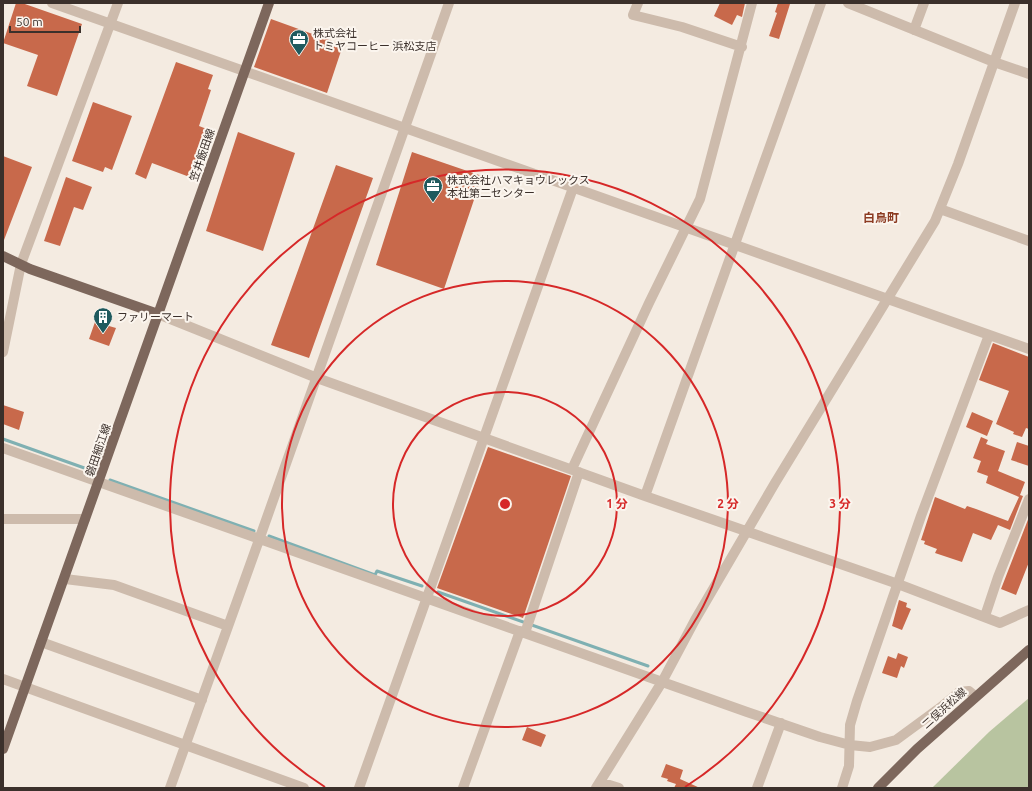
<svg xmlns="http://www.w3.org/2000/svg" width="1032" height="791" font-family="Ubuntu,'Noto Sans JP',sans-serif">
  <rect width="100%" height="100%" fill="#f4ebe1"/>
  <!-- green -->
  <path fill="#b8c4a0" d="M1029,698V788H932L989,732Z"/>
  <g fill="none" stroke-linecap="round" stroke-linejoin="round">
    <!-- stream -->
    <path stroke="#7fb0b2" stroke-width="3" d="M3,439L90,470
      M110,480L254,531
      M269,536L375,575L377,571L422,586
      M438,592L648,666"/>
  </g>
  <!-- building -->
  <path fill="#c8694b" d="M16,3H22L82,24L57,96L27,86L38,55L3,43Z
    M720,3H745L742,17L737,15L732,25L714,16Z
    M778,3L790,4L779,39L769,36L777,13L775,12Z
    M271,19L343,45L327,93L254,67Z
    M176,62L213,75L208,89L211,90L199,126L212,131L195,179L152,163L146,179L135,174Z
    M93,102L132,116L112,170L105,167L103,172L72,161Z
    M238,132L295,153L263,251L206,231Z
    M412,152L482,176L444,289L376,265Z
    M3,156L32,167L4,240H3Z
    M336,165L373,178L309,358L271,345Z
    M66,177L92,187L83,210L74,207L60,246L44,241Z
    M95,322L116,328L109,346L89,339Z
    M993,343L1029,357V429L1026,428L1022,437L1013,434L1014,432L996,424L1009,391L979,380Z
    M3,405L24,412L19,430L3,424Z
    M972,412L993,421L987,436L966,427Z
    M981,437L988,440L986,444L1005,451L998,471L1025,482L1020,495L1023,496L1010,530L998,525L991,540L973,533L962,562L935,553L937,549L924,544L925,541L921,540L935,497L965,509L967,506L976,509L1008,521L1019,497L986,483L988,476L977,472L981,461L973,458Z
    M1017,442L1029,446V466L1011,460Z
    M488,447L571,476L523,618L437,588Z
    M1029,517V562L1016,595L1001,589Z
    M899,600L907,603L906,607L911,609L902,630L892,626Z
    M898,653L908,657L904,668L901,666L897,678L882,673L888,656L896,659Z
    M527,727L546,735L541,747L522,740Z
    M666,764L683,770L680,779L700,788H674L676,784L667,781L668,779L661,777Z"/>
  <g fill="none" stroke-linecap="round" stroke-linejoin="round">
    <!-- minor -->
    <path stroke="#cdbbac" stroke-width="10" d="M52,3L1029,349
      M638,3L633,15L682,27L742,47
      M848,3L994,62L1029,74
      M914,30L924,3
      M940,209L1029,241
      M158,314L317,378L645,496L898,584L1000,623L1029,610
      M3,352L21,264L118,3
      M3,448L747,712L820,737L850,745L870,747L896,740L941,707L959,692L969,691L975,696
      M572,469L649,303L700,199L752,3
      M645,496L821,3
      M3,519H85
      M65,579L114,585L228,626
      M985,616L998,577L1029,499
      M525,633L579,472
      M41,642L202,700
      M3,679L304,788
      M600,782L619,788
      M170,788L259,540L449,3
      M359,788L573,188
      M463,788L520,631
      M596,788L662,682L695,620L775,483L935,221L958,164L1015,3
      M757,788L781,723
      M842,788L849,766L850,725L857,701L921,516L989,335"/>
    <!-- major -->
    <path stroke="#7d675c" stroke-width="10" d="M3,256L30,269L158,314
      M3,749L269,3
      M878,788L917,749L1029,650"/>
  </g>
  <!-- distance rings -->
  <g fill="none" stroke="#d62828" stroke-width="2">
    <circle cx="505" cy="504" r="112"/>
    <circle cx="505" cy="504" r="223"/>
    <path d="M325 787A335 335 0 1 1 685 787"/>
  </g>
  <!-- icons -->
  <defs>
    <symbol id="office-pin" viewBox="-11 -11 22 30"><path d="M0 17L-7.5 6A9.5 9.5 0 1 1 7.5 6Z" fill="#1f5a5e" stroke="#fbf5ee"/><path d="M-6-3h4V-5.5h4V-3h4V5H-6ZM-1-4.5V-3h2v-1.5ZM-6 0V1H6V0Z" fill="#fff"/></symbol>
    <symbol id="building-pin" viewBox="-11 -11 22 30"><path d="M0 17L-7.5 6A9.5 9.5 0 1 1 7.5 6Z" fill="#1f5a5e" stroke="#fbf5ee"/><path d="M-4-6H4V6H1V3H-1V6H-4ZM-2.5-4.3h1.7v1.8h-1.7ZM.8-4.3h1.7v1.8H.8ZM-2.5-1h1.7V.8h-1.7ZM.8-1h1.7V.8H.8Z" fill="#fff"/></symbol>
  </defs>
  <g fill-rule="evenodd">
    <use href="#office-pin" x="288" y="28" width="22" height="30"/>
    <use href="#office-pin" x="422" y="175" width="22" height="30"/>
    <use href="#building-pin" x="92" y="306" width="22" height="30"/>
  </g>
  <g text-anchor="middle" stroke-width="4" stroke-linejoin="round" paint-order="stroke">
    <!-- poi labels -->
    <g font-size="11" fill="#3b302b" stroke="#fbf5ee" text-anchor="start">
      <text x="313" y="37">株式会社<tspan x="313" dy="13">トミヤコーヒー 浜松支店</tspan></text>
      <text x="447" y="184">株式会社ハマキョウレックス<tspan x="447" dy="13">本社第二センター</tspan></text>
      <text x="117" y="321">ファリーマート</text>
    </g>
    <!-- street labels -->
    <g font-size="11" fill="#3b302b" stroke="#fbf5ee">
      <text transform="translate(202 155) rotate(-71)" y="4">笠井飯田線</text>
      <text transform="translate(98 450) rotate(-71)" y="4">磐田細江線</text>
      <text transform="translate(944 708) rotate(-42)" y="4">二俣浜松線</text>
    </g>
    <!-- neighbourhood labels -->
    <g font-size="12" font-weight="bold" fill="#8c3b22" stroke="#fbf5ee">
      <text x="881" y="222">白鳥町</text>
    </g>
  </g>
  <circle cx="505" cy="504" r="6" fill="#d62828" stroke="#fbf5ee" stroke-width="2"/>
  <g font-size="12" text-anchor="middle" font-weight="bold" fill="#d62828" stroke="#fbf5ee" stroke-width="4" stroke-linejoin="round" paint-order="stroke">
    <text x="617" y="508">1 分</text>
    <text x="728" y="508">2 分</text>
    <text x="840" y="508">3 分</text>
  </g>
  <!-- border -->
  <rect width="1032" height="791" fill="none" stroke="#3b302b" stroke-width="8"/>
  <!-- scale -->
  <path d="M10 26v6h70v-6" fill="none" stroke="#3b302b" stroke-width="2"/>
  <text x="16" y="26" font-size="12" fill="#3b302b" stroke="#fbf5ee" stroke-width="3" paint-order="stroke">50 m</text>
</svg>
